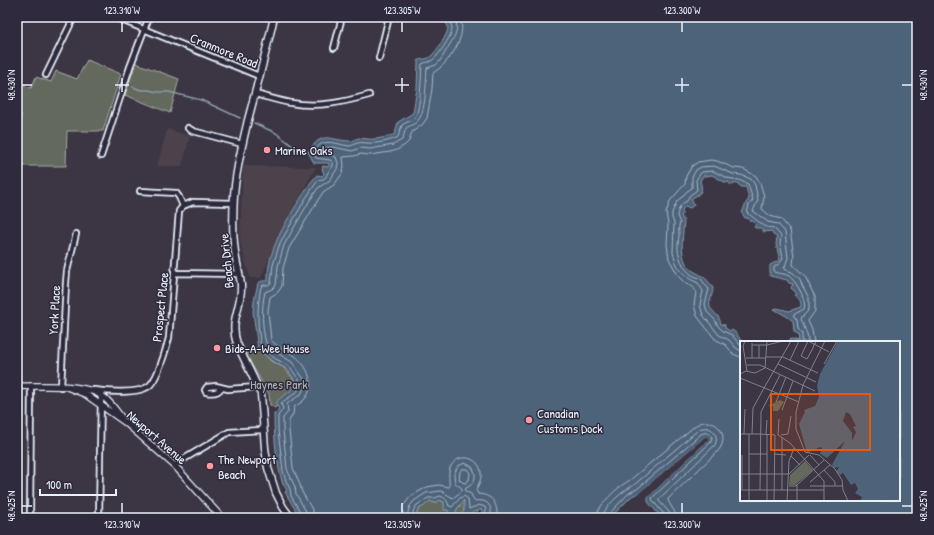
<svg xmlns="http://www.w3.org/2000/svg" width="934" height="535" font-family="'Patrick Hand',sans-serif">
  <rect width="100%" height="100%" fill="#3c3543"/>
  <filter id="ink" filterUnits="userSpaceOnUse"><feTurbulence type="fractalNoise" baseFrequency=".025" numOctaves="2"/><feDisplacementMap in="SourceGraphic" scale="8" xChannelSelector="R" yChannelSelector="G"/><feConvolveMatrix kernelMatrix="1 2 1 2 8 2 1 2 1" color-interpolation-filters="sRGB"/></filter>
  <g filter="url(#ink)">
    <!-- built -->
    <path fill="#4c424b" d="M167,129L190,136L182,166H157Z
      M243,166L316,167L281,231L261,278H250L240,241Z"/>
    <!-- green -->
    <path fill="#64695b" stroke="#a6adaa" d="M87,60L121,74L103,131H67L66,166H20L21,114H17V82L31,88L36,77L51,82L56,71L77,79Z
      M136,63L179,79L170,113L125,95Z
      M254,347L264,354L272,362L283,367L293,378L294,392L281,400L275,408L270,405L269,394L246,355Z
      M439,500L444,502C445,508 450,510 455,513L457,509L465,500L464,511L460,516L462,518H418L417,512L420,508L430,501L435,503Z"/>
    <!-- water -->
    <path fill="#4e637a" stroke="#8c9cac" fill-rule="evenodd" d="M442,17H917V518H662L648,502V497L708,440L706,436L639,493L632,496L610,518H481L482,510L480,509L478,511L473,512L472,518H462L460,516L464,511V500L457,509L455,514L452,515L449,513L448,510H444V502L439,500L435,503L430,501L423,507L420,508L417,512L418,518H300L285,492L287,491L284,485H283C276,462 274,438 274,414L279,409L276,404C280,394 295,393 296,382L287,369L272,361L258,349L253,312L254,301L258,283L262,281H268C266,247 293,211 311,182L317,175L322,176L324,174L322,169L323,166L328,167L329,165V163H314L308,152C323,130 329,140 349,141C353,142 355,139 358,138C361,138 365,139 368,139C374,140 389,137 395,134L398,122L413,113L417,88L418,62L419,60C423,59 429,59 431,56C436,52 448,34 448,28C448,24 444,21 442,17ZM712,175L726,183L728,182L731,185L738,183L740,187H746L749,199L746,203L742,213L745,218H748L750,221H753L756,224L754,227L756,228H761L764,232L772,231L773,235L777,237L776,244L779,257L778,261L770,265V276L787,280L789,283L793,284L791,288L797,294L794,295C799,299 801,299 801,307L789,311L777,308L774,309L788,317L793,321L794,332L798,334L799,341L791,339L787,342H899V500H741L742,342L736,333L732,330L730,331L725,328V325L721,324C720,322 720,320 719,318C715,311 708,310 710,301C711,296 713,293 713,288C707,279 705,277 695,272C677,263 683,236 684,221L681,216L683,213L682,210L685,206L690,208L694,205L691,199C700,193 704,193 700,181L703,176H706Z"/>
    <!-- pier -->
    <path fill="#3c3543" d="M706,436L708,438V440L648,497L646,496L706,439L641,494L639,493Z"/>
    <g fill="none" stroke-linecap="round" stroke-linejoin="round">
      <!-- shore -->
      <path stroke="#aab8c6" stroke-width="1" d="M741,346L732,335L723,331L718,326L715,320L707,312L705,304L709,289C705,286 704,282 701,279C698,277 695,277 692,275C683,269 677,255 678,244C678,241 679,238 679,235C679,230 678,228 680,223L677,216C678,209 680,204 687,201L689,196L697,190L696,180L700,174L702,172L713,171L727,178L739,180L743,182L748,184L753,200L749,205L747,213C754,217 761,225 767,227C769,228 772,227 774,228L781,236L780,244L783,258L780,263L774,267V272C778,274 785,273 789,276C796,281 807,300 804,309L793,315L797,320L798,329L802,333V342
        M741,351L736,348L729,340L719,335L703,315L700,305L703,291L698,283L690,279L682,272L677,265L673,253L674,223L672,218V213L677,201L682,197L686,192L692,188V177L696,170L701,167L714,166L733,174L741,175L751,179L755,185L758,200L753,211L768,222L778,224L785,232L788,258L784,269L792,272L800,279L802,285L809,298V310L801,318C803,326 808,333 808,342
        M741,357L733,354L726,345L715,339L697,316L694,305L696,292L693,287L686,284L679,277L669,259L667,245L668,224L666,213L670,201L685,184L686,176L692,166L698,162L711,160L717,161L734,168L743,169L756,176L760,183L764,196L762,209L770,216L781,219L790,230L794,256L793,265L805,276L815,297V311L808,321L812,330L814,342
        M462,469H467L470,473L469,480L465,483L462,482L459,479L460,472Z
        M303,518L302,515L291,496L290,489L286,481L283,471L278,430V416L283,409L281,403L297,392L300,385V381L289,366L274,358L261,346C257,327 257,306 261,287L263,285H268L271,283L273,265L280,243L306,198L318,180C328,179 325,176 329,171C331,169 332,168 333,166V162L330,160L316,158L313,153C322,136 335,144 349,146C353,146 355,143 358,143C361,142 365,143 368,143C376,144 391,141 398,137L402,125C406,122 412,121 415,117C421,109 421,74 422,64C425,62 428,63 431,61C437,59 452,35 452,29C452,23 449,21 447,17
        M308,518L307,513L296,494L295,487L287,469L283,430V418L288,412L287,404L301,394L305,386L304,379L292,362L277,353L266,343C262,327 261,308 265,292L272,289L276,285L278,266L284,245L310,200L318,188L330,180L337,169L338,163L336,157L331,155L322,153L321,150L324,148L333,147L352,151L360,148L370,149L393,145L402,140L406,128C411,125 416,124 419,119C426,110 426,80 427,68C430,67 433,66 436,65C441,61 444,54 447,49C453,39 462,28 453,17
        M314,518L313,511L302,492L300,485L293,468L289,430V421L293,414L294,407C297,405 301,403 304,400C317,386 308,366 295,356C290,353 285,351 281,348C277,346 274,343 271,340L268,311L270,297L278,292L282,286L283,268L289,248L323,192L334,185L342,174L344,167L343,157L354,156L361,154L370,155L390,152L397,150L405,145L409,141L412,132L422,125L427,118L432,89L433,73C449,63 468,37 460,17
        M403,518V506L411,496L427,487L439,485L449,487C450,480 447,473 451,466C459,452 480,457 481,473C482,479 478,485 476,490L478,494C493,495 498,504 497,518
        M409,518L408,512L410,506L414,501L426,493L441,491L453,498L462,491V488L455,483L454,474L458,466L465,463L472,467C478,475 475,484 466,488L465,491L471,494L474,501C488,499 492,505 491,518
        M414,518L413,511L417,505L428,498H435L440,496C446,498 447,500 449,506L452,507L460,498L464,496L468,499L469,509L479,505L485,507L486,510L485,518
        M596,518C597,505 619,486 630,480L696,425C714,414 732,435 718,451L668,499C669,506 676,510 676,518
        M602,518C603,507 624,490 634,485L698,430C709,423 720,433 715,445L659,499V501L669,512L670,518
        M607,518L609,514L629,493L637,489L701,434C705,432 709,432 712,437L711,442L652,498L653,501L664,514L665,518"/>
      <!-- stream -->
      <path stroke="#8c9cac" stroke-width="1.5" d="M133,87L141,90H149L157,92H169L201,100L240,118
        M254,123L276,133L298,150L308,152"/>
      <defs>
        <path id="minor" d="M114,17L259,76
          M334,48L342,17
          M379,58L389,17
          M46,75L74,17
          M255,94C267,97 279,101 291,103C318,108 344,102 369,95
          M188,128L193,131L242,144
          M101,156L130,67L149,17
          M140,191L176,193L179,197L183,206
          M175,273L239,274
          M61,387L66,283L67,271L76,234
          M221,388C218,393 211,393 206,392L205,390L207,387L216,386L228,389L258,387
          M94,390C106,392 139,394 149,386C158,379 166,349 169,338L179,211L183,206L193,202L234,203
          M175,466L179,462L229,432L263,430
          M30,518L31,386
          M99,518L101,394"/>
        <path id="tertiary" d="M17,386C41,387 83,382 102,396C110,401 115,410 121,417
          M67,387L85,394L126,423L175,466L222,518"/>
        <path id="secondary" d="M274,17C266,52 257,86 248,120C242,145 236,169 234,195C233,213 232,233 235,252C236,263 240,274 241,285C242,309 229,319 237,344L261,394L265,448L268,468L276,493L283,507L291,518"/>
      </defs>
      <!-- minor casing -->
      <use href="#minor" stroke="#e8f1f8" stroke-width="8"/>
      <!-- tertiary casing -->
      <use href="#tertiary" stroke="#e8f1f8" stroke-width="8"/>
      <!-- secondary casing -->
      <use href="#secondary" stroke="#e8f1f8" stroke-width="9"/>
      <!-- minor -->
      <use href="#minor" stroke="#2f2a3d" stroke-width="4.5"/>
      <!-- tertiary -->
      <use href="#tertiary" stroke="#2f2a3d" stroke-width="5.5"/>
      <!-- secondary -->
      <use href="#secondary" stroke="#2f2a3d" stroke-width="6"/>
    </g>
  </g>
  <!-- ticks -->
  <path fill="none" stroke="#e8f1f8" stroke-width="1.5" d="M122,22V32M402,22V32M682,22V32M122,78V92M402,78V92M682,78V92M22,85H32M115,85H129M395,85H409M675,85H689M902,85H912M122,503V513M402,503V513M682,503V513M22,506H32M902,506H912"/>
  <!-- markers -->
  <g fill="#ff9aa2" stroke="#2f2a3d" stroke-width="1.5">
    <circle cx="267" cy="150" r="4"/>
    <circle cx="217" cy="348" r="4"/>
    <circle cx="529" cy="420" r="4"/>
    <circle cx="210" cy="466" r="4"/>
  </g>
  <g text-anchor="middle" stroke-width="3" stroke-linejoin="round" paint-order="stroke">
    <!-- street labels -->
    <g font-size="13" fill="#e8f1f8" stroke="#2f2a3d">
      <text transform="translate(224 50) rotate(22)" y="5">Cranmore Road</text>
      <text transform="translate(226 261) rotate(-96)" y="5">Beach Drive</text>
      <text transform="translate(160 307) rotate(-84)" y="5">Prospect Place</text>
      <text transform="translate(54 310) rotate(-87)" y="5">York Place</text>
      <text transform="translate(157 437) rotate(41)" y="5">Newport Avenue</text>
    </g>
    <!-- poi labels -->
    <g font-size="13" fill="#e8f1f8" stroke="#2f2a3d" text-anchor="start">
      <text x="275" y="155">Marine Oaks</text>
      <text x="225" y="353">Bide-A-Wee House</text>
      <text x="537" y="418">Canadian<tspan x="537" dy="15">Customs Dock</tspan></text>
      <text x="218" y="464">The Newport<tspan x="218" dy="15">Beach</tspan></text>
    </g>
    <!-- park labels -->
    <g font-size="13" fill="#adb4b1" stroke="#2f2a3d">
      <text x="279" y="389">Haynes Park</text>
    </g>
  </g>
  <!-- overview -->
  <g transform="translate(740 341)">
    <rect width="160" height="160" fill="#3c3543"/>
    <path d="M40,59L44,61L38,70H33V65H28ZM65,120L73,129L55,144H49L50,134Z" fill="#64695b"/>
    <path d="M98,0H160V160H120L122,156L115,152L118,148L115,142L111,144L103,132L100,134L96,131L99,126L94,127L92,124L105,100L87,117L80,113L82,107L80,106L67,112L59,83L65,71L64,69L75,65L79,56L77,45L80,33ZM106,71L110,73L116,85L113,86L116,91L112,100V92L103,80Z" fill="#4e637a" fill-rule="evenodd"/>
    <path fill="none" stroke="#81808b" stroke-width="1" d="M5,0L3,5L7,30M76,0L75,3H74V4L73,7L67,18L61,15L68,0L74,3L89,11M85,0L63,44L56,71V88L65,111L79,114L95,128L102,139L103,149L108,160M12,4H27M27,4L43,0M26,16H43L78,32M6,17H25M12,17V2M19,17V4M50,19L59,0M38,23L76,41M84,23L97,0M7,24H20L75,50M0,33L6,30L15,32L25,27L27,0M0,37L59,61M24,47L51,0M36,61L46,36M42,69L53,40M0,93H20M4,93L5,68M12,93L13,67L24,47M20,93L35,94M26,93L27,79M38,94L50,102L84,140V160M38,94L39,78M41,94L48,93L51,75M9,113H27M34,113L46,114M70,114L79,124M51,115L60,124M84,129L95,141V145M0,133H49L69,114M70,141L90,124M49,145H56L84,119M70,145H102M2,148V114M0,149H84M20,149L21,71L40,34M42,149V96M9,160V93M27,160V93M34,160L35,94M47,160L49,120L54,107M57,160V143"/>
    <path fill="#e8590c" fill-opacity="0.15" stroke="#e8590c" stroke-width="2" d="M31,53H130V109H31Z"/>
    <rect width="160" height="160" fill="none" stroke="#e8f1f8" stroke-width="2"/>
  </g>
  <!-- margin -->
  <rect width="934" height="535" fill="none" stroke="#2f2a3d" stroke-width="44"/>
  <!-- scale -->
  <path d="M40 489v6h76v-6" fill="none" stroke="#e8f1f8" stroke-width="2"/>
  <text x="46" y="489" font-size="12" fill="#e8f1f8" stroke="#2f2a3d" stroke-width="3" paint-order="stroke">100 m</text>
  <rect x="22" y="22" width="890" height="491" fill="none" stroke="#e8f1f8" stroke-width="1.5"/>
  <g font-size="10" text-anchor="middle" fill="#e8f1f8">
    <text x="122" y="14">123.310°W</text>
    <text x="402" y="14">123.305°W</text>
    <text x="682" y="14">123.300°W</text>
    <text transform="translate(11 85) rotate(-90)" y="4">48.430°N</text>
    <text transform="translate(923 85) rotate(-90)" y="4">48.430°N</text>
    <text transform="translate(11 506) rotate(-90)" y="4">48.425°N</text>
    <text transform="translate(923 506) rotate(-90)" y="4">48.425°N</text>
    <text x="122" y="528">123.310°W</text>
    <text x="402" y="528">123.305°W</text>
    <text x="682" y="528">123.300°W</text>
  </g>
</svg>
